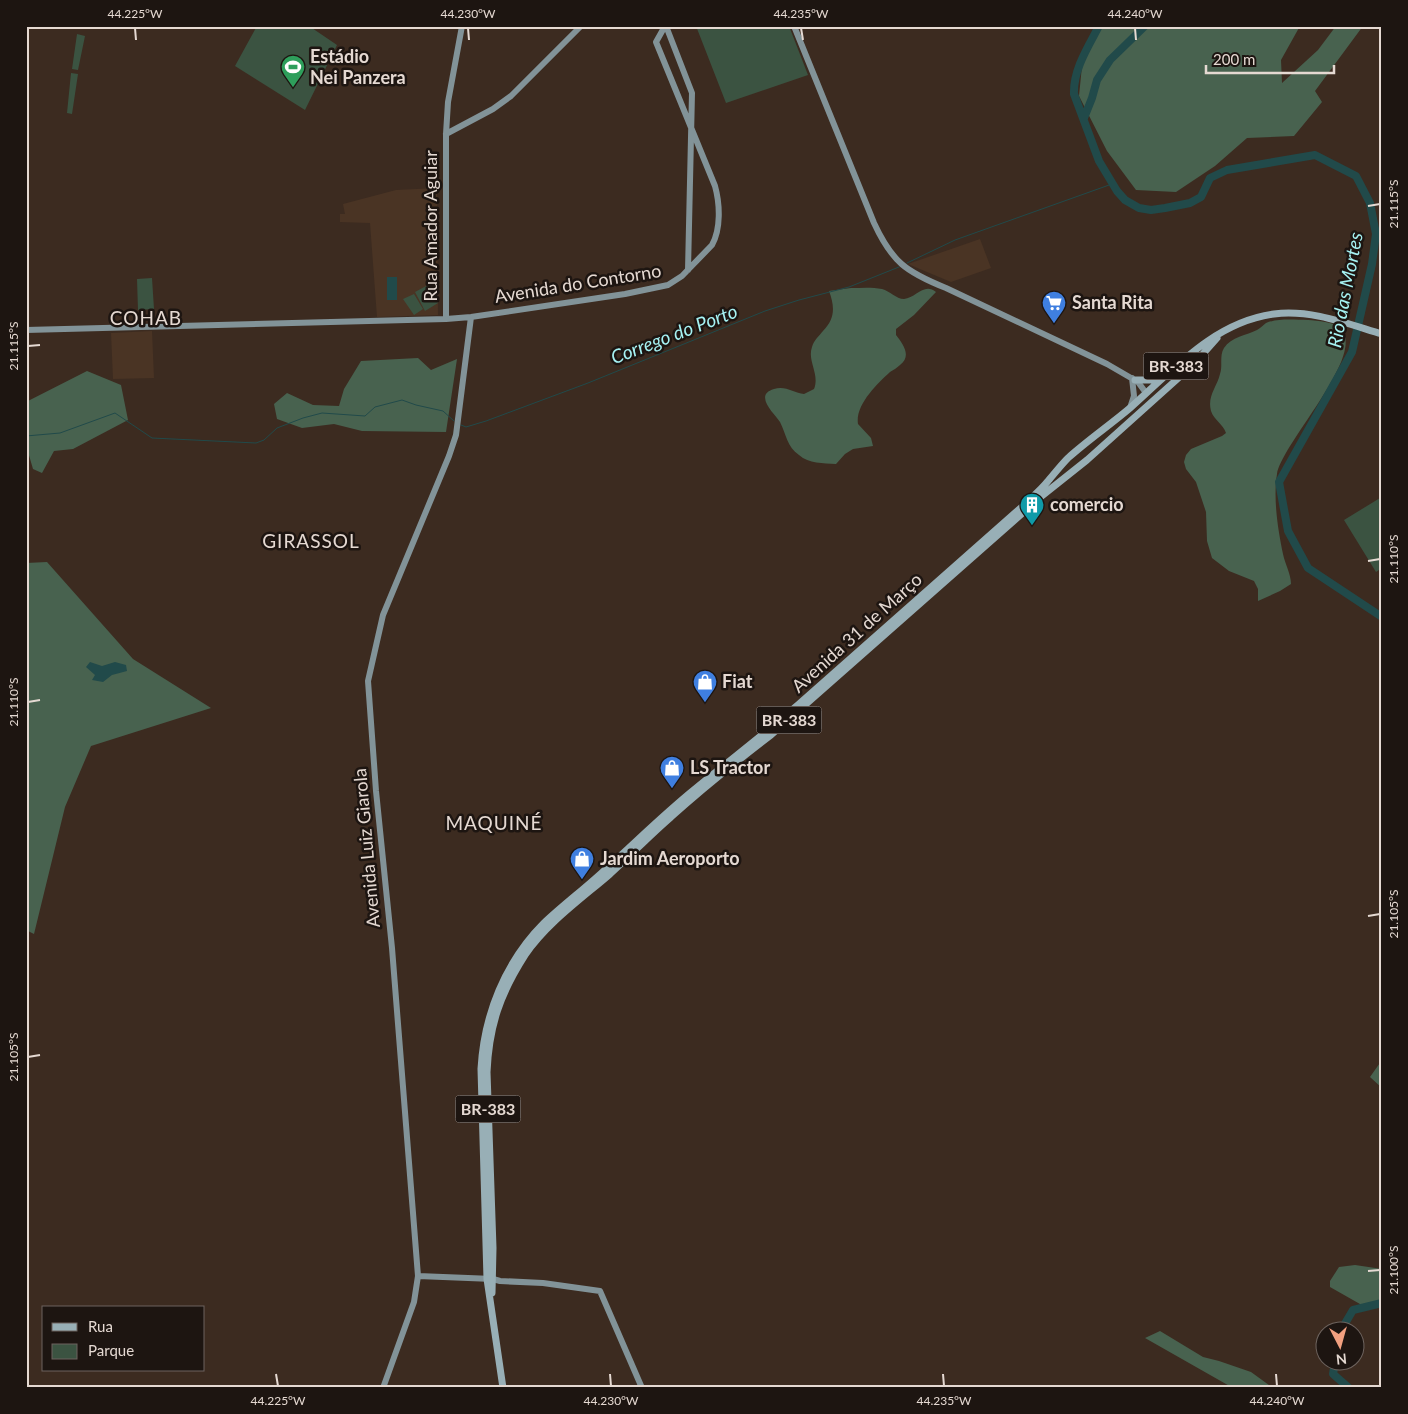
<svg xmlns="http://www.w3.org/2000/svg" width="1408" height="1414" font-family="Lato,sans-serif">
  <rect width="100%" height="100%" fill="#3c2b20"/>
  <!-- built -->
  <path fill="#4a3424" d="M437,188L438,315L377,317L370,223L340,222V214H345L343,204L396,190Z
    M980,239L991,268L951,282L908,264Z
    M152,331L154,378L113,379L111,333Z"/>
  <!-- green -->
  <path fill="#3b5341" d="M257,26H309L337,45L305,110L235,66Z
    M696,26H789L808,75L726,103Z
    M77,34L85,36L78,70L72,69Z
    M71,73L78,74L72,114L67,113Z
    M152,278L154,309L138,310L137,279Z
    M428,285L438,303L425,311L415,292Z
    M414,294L423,309L414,315L403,299Z
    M1380,498L1382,500V568L1376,572L1344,520Z"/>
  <!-- forest -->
  <path fill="#48624f" d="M1099,26H1300L1281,60L1282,83L1318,50L1336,26H1363L1315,91L1322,102L1294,136L1247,138L1215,166L1176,192L1136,190L1107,151L1079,96L1083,56Z
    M851,288C861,288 872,287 882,289C890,291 896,299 904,299C916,298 924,282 936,292L914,315L896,329V335C903,344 912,356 900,365C897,368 893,370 890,372C877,384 855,405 858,424L871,438L873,446L853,449L845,454L836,464C823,463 809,464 799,455C787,447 786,434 780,422C775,414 753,395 774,389C785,385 794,393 804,394L814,389C820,374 807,361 812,347C814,340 819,336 823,331C835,319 835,307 829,291Z
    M1308,320C1318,321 1333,321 1341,329C1366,356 1283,442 1277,474C1273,499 1278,530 1283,554C1285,564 1291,574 1291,584L1280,591L1258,601V589L1254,581L1229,571L1212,558L1207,541L1206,512L1196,482L1186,469L1184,462L1186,455L1191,449L1222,436L1226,433C1223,424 1214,420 1211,411C1207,396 1217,387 1220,374C1223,366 1219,356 1224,348C1231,337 1247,335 1257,330C1261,328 1263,325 1266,323C1278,318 1295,320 1308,320Z
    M418,358L431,370L457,359L446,432L362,431L334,424L302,428L277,419L274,404L287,393L313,405L339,406L344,389L361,361Z
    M87,371L121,385L128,420L73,449L54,451L42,473L33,469L26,445V402Z
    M47,562L133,659L211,708L91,746L65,807L34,934L26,930V563Z
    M1382,1060V1088L1370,1077Z
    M1355,1265L1382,1269V1306L1367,1308L1330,1287V1281L1339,1267Z
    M1160,1331L1203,1357L1219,1361L1251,1372L1273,1388H1233L1145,1338Z"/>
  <!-- water -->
  <path fill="#214a4a" d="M387,277H397V300H387Z
    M90,662L102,666L115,662L126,665L127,671L112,675L103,682L92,680L95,675L86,667Z"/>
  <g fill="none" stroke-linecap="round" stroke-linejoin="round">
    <!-- stream -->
    <path stroke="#214a4a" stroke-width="1" d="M907,263L955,240L1112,184
      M461,425L466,427L486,421L588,383L765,311L799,300L849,287L899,267
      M26,436L60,433L115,413L152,438L256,443L264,440L277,428L303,418L322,413L365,416L375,407L402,400L416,405L443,411L454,421"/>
    <!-- river -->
    <path stroke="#214a4a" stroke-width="8" d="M1099,26C1088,47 1073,70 1074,94L1099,161L1117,191L1125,200L1139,208L1151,210L1165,208L1190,203L1201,197L1210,178L1227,170L1315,155L1356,176L1370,203L1376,234L1372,264L1352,352L1279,482L1288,531L1308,568L1382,617
      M1084,118L1092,98L1097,80L1110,60L1145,26
      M1340,1332L1353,1310L1382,1303
      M1335,1362L1333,1374L1349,1388"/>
    <!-- secondary -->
    <path stroke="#829398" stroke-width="6" d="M666,26L692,93L688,270
      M794,26L874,223C892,262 906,272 946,288L1107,364L1138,382L1146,393
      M446,134L493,109L511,96L581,26
      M446,319V134L448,102L462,26
      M26,330L446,319L471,317L625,294L668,285L682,276L712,245C721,229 720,204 715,186L656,42L665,26
      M1130,408L1134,396L1132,378
      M418,1276L493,1279L500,1281L543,1283L600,1291L642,1388
      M383,1388L414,1302L418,1276L392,948L376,791L368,681L383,615L449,456L456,435L471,317"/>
    <!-- primary -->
    <path stroke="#98afb6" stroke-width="7" d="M1135,380H1160
      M492,1293L493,1248L487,1072C489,1026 500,994 525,955C547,923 581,899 610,874C631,855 650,835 671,817C703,788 737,761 771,735L1043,495L1087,460L1194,364L1217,338
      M503,1388L487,1279L481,1069C484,1015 505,962 544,923C564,904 587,887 607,868C636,842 664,814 695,789C729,761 764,734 798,705L1024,505C1032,497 1041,490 1048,481C1055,473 1061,465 1068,458C1088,440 1110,425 1130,408C1173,370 1214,322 1274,314C1310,309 1348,324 1382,334"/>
  </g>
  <!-- ticks -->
  <path fill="none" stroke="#e5d9d2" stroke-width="2" d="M135,28L136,40M468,28L469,40M801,28L803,40M1135,28L1136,40M1368,206L1380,204M28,346L40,345M1368,561L1380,559M28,702L40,700M1368,916L1380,914M28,1057L40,1055M1368,1271L1380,1270M276,1374L278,1386M610,1374L611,1386M943,1374L944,1386M1276,1374L1277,1386"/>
  <!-- icons -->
  <defs>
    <symbol id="stadium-pin" viewBox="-11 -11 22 30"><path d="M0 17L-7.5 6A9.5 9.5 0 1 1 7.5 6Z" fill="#2e9e5b" stroke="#1d1511"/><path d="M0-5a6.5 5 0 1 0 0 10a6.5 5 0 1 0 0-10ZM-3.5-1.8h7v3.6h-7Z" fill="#fff"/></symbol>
    <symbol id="supermarket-pin" viewBox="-11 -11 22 30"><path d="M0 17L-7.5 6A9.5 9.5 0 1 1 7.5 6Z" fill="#3f7fe0" stroke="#1d1511"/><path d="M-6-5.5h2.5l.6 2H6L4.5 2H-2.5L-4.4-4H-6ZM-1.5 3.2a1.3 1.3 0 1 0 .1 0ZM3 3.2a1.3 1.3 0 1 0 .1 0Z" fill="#fff"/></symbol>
    <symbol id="building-pin" viewBox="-11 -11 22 30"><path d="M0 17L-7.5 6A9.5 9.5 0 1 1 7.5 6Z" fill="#0f9aa8" stroke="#1d1511"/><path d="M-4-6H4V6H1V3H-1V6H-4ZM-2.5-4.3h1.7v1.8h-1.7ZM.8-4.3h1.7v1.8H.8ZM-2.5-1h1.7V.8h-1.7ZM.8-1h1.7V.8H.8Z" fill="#fff"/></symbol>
    <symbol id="shop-pin" viewBox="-11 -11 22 30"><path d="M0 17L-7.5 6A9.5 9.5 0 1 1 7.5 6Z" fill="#3f7fe0" stroke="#1d1511"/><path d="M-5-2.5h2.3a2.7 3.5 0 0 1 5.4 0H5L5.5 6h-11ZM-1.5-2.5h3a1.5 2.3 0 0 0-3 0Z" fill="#fff"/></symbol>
  </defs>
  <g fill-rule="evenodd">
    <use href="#stadium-pin" x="279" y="53" width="28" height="38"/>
    <use href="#supermarket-pin" x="1040" y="289" width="28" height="38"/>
    <use href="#building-pin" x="1018" y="491" width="28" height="38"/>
    <use href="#shop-pin" x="691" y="668" width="28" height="38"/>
    <use href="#shop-pin" x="658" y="754" width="28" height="38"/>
    <use href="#shop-pin" x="568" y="845" width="28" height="38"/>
  </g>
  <g text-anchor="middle" stroke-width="5" stroke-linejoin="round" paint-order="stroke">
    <!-- shield labels -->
    <g fill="#1d1511" stroke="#a99e98" stroke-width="1">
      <rect x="1143.5" y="352.5" width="65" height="27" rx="4"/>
      <rect x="756.5" y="706.5" width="65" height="27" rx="4"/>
      <rect x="455.5" y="1095.5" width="65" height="27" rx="4"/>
    </g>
    <g font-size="16" font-weight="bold" fill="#e5d9d2">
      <text x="1176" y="372">BR-383</text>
      <text x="789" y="726">BR-383</text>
      <text x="488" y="1115">BR-383</text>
    </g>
    <!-- poi labels -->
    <g font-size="18" font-weight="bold" fill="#e5d9d2" stroke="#1d1511" text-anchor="start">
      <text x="310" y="63">Estádio<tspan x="310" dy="21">Nei Panzera</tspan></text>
      <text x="1072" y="309">Santa Rita</text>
      <text x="1050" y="511">comercio</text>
      <text x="722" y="688">Fiat</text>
      <text x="690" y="774">LS Tractor</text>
      <text x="600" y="865">Jardim Aeroporto</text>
    </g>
    <!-- street labels -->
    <g font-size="18" fill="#e5d9d2" stroke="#1d1511">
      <text transform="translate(431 226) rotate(-90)" y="6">Rua Amador Aguiar</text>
      <text transform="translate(578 284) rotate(-9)" y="6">Avenida do Contorno</text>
      <text transform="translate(857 633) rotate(-42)" y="6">Avenida 31 de Março</text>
      <text transform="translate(367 848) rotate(-95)" y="6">Avenida Luiz Giarola</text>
    </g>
    <!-- water labels -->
    <g font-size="19" font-style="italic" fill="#a6f2f3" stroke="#1d1511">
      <text transform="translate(1345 290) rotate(-79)" y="7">Rio das Mortes</text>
      <text transform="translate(674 334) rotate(-21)" y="7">Corrego do Porto</text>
    </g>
    <!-- neighbourhood labels -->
    <g font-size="19" letter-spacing="1" fill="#e5d9d2" stroke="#1d1511">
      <text x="146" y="325">COHAB</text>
      <text x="311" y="548">GIRASSOL</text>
      <text x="494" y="830">MAQUINÉ</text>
    </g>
  </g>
  <!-- border -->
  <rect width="1408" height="1414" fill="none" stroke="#1d1511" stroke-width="55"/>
  <!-- legend -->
  <rect x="42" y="1306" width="162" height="65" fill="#1d1511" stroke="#6d635e"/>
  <rect x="52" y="1323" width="25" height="8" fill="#98afb6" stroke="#6d635e"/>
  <text x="88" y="1332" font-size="15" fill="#e5d9d2">Rua</text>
  <rect x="52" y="1344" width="25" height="15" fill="#3b5341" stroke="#6d635e"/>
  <text x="88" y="1356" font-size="15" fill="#e5d9d2">Parque</text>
  <!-- north arrow -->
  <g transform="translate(1340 1346) rotate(174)"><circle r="24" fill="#1d1511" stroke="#6d635e"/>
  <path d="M0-4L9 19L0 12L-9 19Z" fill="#f2a080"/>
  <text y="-8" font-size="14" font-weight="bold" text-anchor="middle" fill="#e5d9d2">N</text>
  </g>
  <!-- scale -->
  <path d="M1206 65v8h128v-8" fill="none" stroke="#e5d9d2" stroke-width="2.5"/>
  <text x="1213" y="65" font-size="15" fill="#e5d9d2" stroke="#1d1511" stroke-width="4" paint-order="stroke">200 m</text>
  <rect x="28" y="28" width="1352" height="1358" fill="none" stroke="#e5d9d2" stroke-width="2"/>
  <g font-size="12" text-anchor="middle" fill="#e5d9d2">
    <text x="135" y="18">44.225°W</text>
    <text x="468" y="18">44.230°W</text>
    <text x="801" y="18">44.235°W</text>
    <text x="1135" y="18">44.240°W</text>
    <text transform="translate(1394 204) rotate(-90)" y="4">21.115°S</text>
    <text transform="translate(14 346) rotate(-90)" y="4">21.115°S</text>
    <text transform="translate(1394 559) rotate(-90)" y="4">21.110°S</text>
    <text transform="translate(14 702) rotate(-90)" y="4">21.110°S</text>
    <text transform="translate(1394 914) rotate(-90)" y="4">21.105°S</text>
    <text transform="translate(14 1057) rotate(-90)" y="4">21.105°S</text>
    <text transform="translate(1394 1270) rotate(-90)" y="4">21.100°S</text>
    <text x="278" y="1405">44.225°W</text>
    <text x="611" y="1405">44.230°W</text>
    <text x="944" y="1405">44.235°W</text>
    <text x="1277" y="1405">44.240°W</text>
  </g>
</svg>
